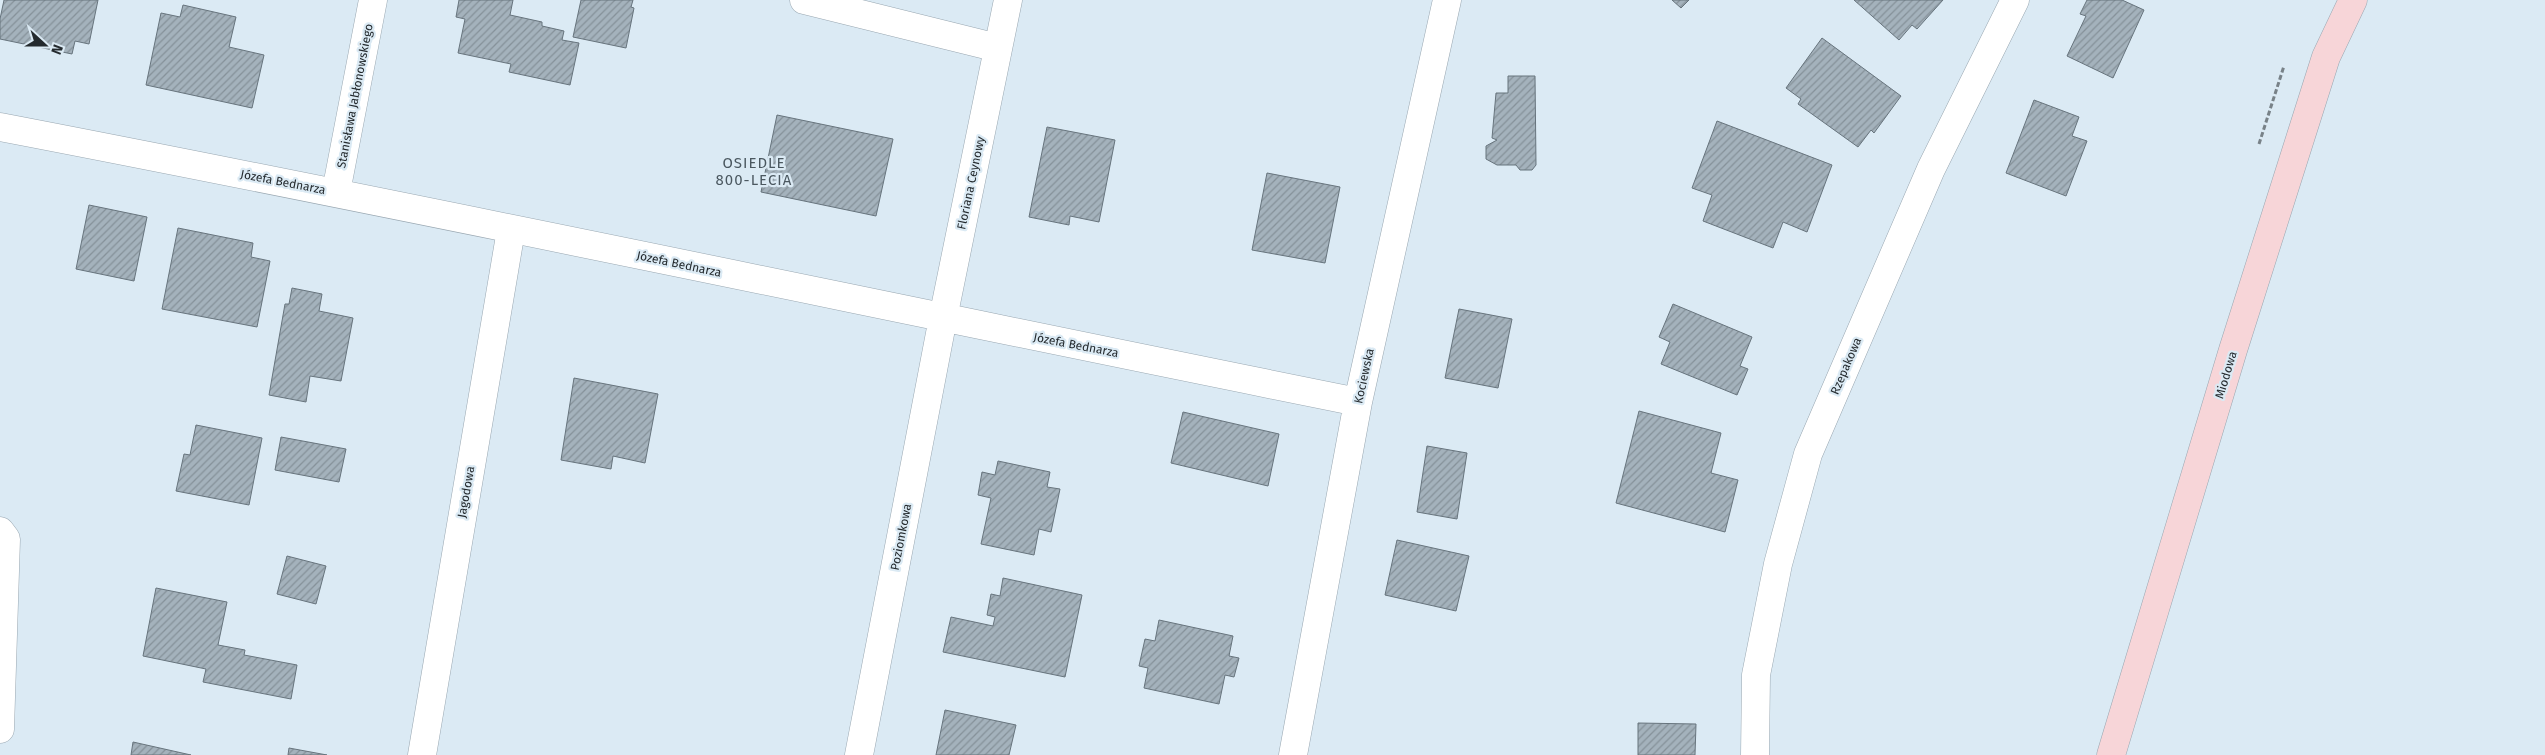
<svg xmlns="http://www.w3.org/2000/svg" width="2545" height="755" font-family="'Fira Sans',sans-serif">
  <defs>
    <pattern id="building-hatch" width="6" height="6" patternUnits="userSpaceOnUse" patternTransform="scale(1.25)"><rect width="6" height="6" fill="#a4b2bc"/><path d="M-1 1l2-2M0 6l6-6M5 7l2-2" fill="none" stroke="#859199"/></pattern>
  </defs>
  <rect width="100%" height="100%" fill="#dbeaf4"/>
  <!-- building -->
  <path fill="url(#building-hatch)" stroke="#67747d" d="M4,0H98L89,44L75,41L72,54L0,39V19Z
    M459,0H513L510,15L542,22V26L564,31L562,40L579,43L570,85L509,72L511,64L458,53L465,19L456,17Z
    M581,0H633L631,7L634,8L626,48L573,37Z
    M1672,0H1689L1681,8Z
    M1854,0H1943L1917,29L1912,25L1899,40Z
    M2087,0H2122L2144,10L2113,78L2067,56L2086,16L2080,14Z
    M183,5L236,17L229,47L264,55L252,108L146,85L161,13L180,17Z
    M1822,38L1901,96L1874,133L1871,130L1858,147L1798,104L1801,99L1786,88Z
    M1508,76H1535L1536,165L1532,170H1520L1516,165H1497L1486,159V146L1497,140L1492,138L1496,93H1508Z
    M2034,100L2079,117L2072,136L2087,141L2066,196L2006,173Z
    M777,115L893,139L876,216L761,192Z
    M1717,121L1832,165L1807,232L1783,222L1773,248L1703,221L1712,195L1692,188Z
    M1047,127L1115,140L1099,222L1070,216L1069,225L1029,217Z
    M1267,173L1340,187L1325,263L1252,250Z
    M89,205L147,217L134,281L76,269Z
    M178,228L253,243L251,257L270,261L257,327L162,309Z
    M292,288L322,294L319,311L353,318L341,381L310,376L306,402L269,395L285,304H289Z
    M1673,304L1752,337L1740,366L1748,369L1737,395L1661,364L1670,342L1659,337Z
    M1459,309L1512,319L1498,388L1445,378Z
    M574,378L658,394L645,463L613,456L611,469L561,460Z
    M1639,411L1721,433L1711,473L1738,480L1725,532L1616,503Z
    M1183,412L1279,434L1268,486L1171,463Z
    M196,425L262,438L249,505L176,491L184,454L190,455Z
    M281,437L346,449L339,482L275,470Z
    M1427,446L1467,453L1457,519L1417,512Z
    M998,461L1050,472L1047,487L1060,489L1051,532L1039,529L1034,555L981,544L991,498L978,495L982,472L995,475Z
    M1397,540L1469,556L1456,611L1385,595Z
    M287,556L326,566L316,604L277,594Z
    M1003,578L1082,595L1065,677L943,652L951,617L993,626L995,617L987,615L991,594L1000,596Z
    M156,588L227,602L218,645L245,650L244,655L297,665L291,699L203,682L206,669L143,656Z
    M1159,620L1233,636L1229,656L1239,658L1234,677L1225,675L1219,704L1144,688L1148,668L1139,666L1145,639L1155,641Z
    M945,710L1016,725L1009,755H936Z
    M1638,723L1696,724L1695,755H1638Z
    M133,742L191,755H131Z
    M289,748L327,755H288Z"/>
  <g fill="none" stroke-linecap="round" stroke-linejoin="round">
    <defs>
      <path id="street" d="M804,0L998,48
        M0,127C454,214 905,311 1358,402
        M336,192L373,0
        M0,531L6,539L0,729
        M422,755L511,230
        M859,755L943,318L1008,0
        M1293,755L1358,402L1447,0
        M1755,755L1756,675L1778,564L1808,454L1931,169L2015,0"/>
      <path id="secondary" d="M2111,755L2233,350L2326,57L2353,0"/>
    </defs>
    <!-- street casing -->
    <use href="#street" stroke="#99a7b1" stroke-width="29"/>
    <!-- secondary casing -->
    <use href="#secondary" stroke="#99a7b1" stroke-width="29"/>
    <!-- path -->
    <path stroke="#788288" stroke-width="3" stroke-dasharray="5 2.5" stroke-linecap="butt" d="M2259,144L2284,66"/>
    <!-- street -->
    <use href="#street" stroke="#fff" stroke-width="28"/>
    <!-- secondary -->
    <use href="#secondary" stroke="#f7d5d8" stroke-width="28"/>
  </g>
  <g text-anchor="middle" stroke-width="4.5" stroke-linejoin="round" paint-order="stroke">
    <!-- street labels -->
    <g font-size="12" fill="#242a2e" stroke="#dbeaf4">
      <text transform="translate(355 96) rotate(-79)" y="4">Stanisława Jabłonowskiego</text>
      <text transform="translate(283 182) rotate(11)" y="4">Józefa Bednarza</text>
      <text transform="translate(971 183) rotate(-78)" y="4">Floriana Ceynowy</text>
      <text transform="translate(679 264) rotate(12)" y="4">Józefa Bednarza</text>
      <text transform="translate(1076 345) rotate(11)" y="4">Józefa Bednarza</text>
      <text transform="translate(1846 366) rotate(-67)" y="4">Rzepakowa</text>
      <text transform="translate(2226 375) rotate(-73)" y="4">Miodowa</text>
      <text transform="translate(1364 376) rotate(-78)" y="4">Kociewska</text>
      <text transform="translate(466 492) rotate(-80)" y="4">Jagodowa</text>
      <text transform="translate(901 537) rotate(-79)" y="4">Poziomkowa</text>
    </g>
    <!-- quarter labels -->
    <g font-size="15" letter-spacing="1" fill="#4b5860" stroke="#dbeaf4">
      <text x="754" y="168">OSIEDLE<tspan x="754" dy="17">800-LECIA</tspan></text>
    </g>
  </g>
  <!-- north arrow -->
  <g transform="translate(45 45) rotate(111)" stroke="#dbeaf4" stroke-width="4" paint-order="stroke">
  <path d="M0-4L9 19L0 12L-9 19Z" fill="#242a2e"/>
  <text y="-8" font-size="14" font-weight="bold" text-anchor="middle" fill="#242a2e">N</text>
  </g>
</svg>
